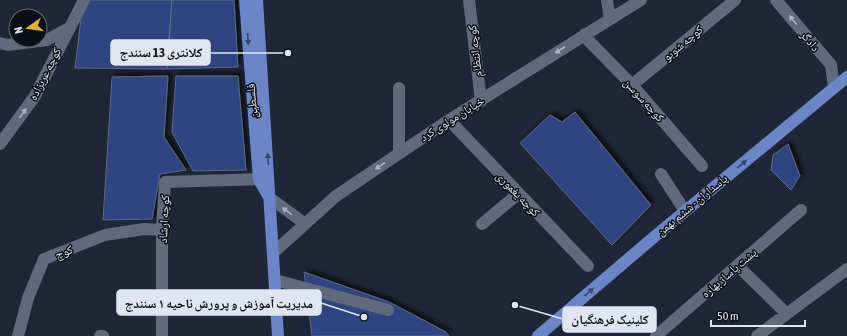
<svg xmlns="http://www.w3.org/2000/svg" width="847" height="336" font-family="'Asap Condensed','Noto Naskh Arabic',sans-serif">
  <defs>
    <filter id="shadow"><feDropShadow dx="3.5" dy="-3.5" stdDeviation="2" flood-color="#0009"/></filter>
  </defs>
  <rect width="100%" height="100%" fill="#1f2637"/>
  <!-- building -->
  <path fill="#2f4582" stroke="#5f687c" filter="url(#shadow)" d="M88,0H172L167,69L75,68L82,10Z
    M172,0H234L238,67L167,69Z
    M168,76L164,137L186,170L160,174L152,219L103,220L112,77Z
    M176,76H238L246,170L193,171L172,132Z
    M575,112L651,205L612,245L520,143L550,115L562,122Z
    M788,144L800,176L791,190L771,170L773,155Z
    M304,272L389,302L446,332L449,336H312Z"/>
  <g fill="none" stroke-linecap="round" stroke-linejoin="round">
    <!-- minor -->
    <path stroke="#61697d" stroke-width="12" d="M469,0L481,101
      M607,0L610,19
      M776,0L831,65L834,87
      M585,34L589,41L632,85L702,166
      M0,43L8,45L47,40L69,28
      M632,85L735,0
      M399,88V153
      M449,120L588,266
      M0,144L35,96L84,0
      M661,174L685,211
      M270,198L304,223
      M482,224L518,194
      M273,253L336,196L449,120L641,0
      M738,266L786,313
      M275,280L388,310
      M18,336L28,298L44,259L105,235L144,229L162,230
      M100,336H103
      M162,336V230L165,182L268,179
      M656,336L801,210
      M757,336L847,269"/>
    <!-- major -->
    <path stroke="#6b85c7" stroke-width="12" d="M245,0L259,180L269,197
      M257,0L278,336
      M538,336L654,237L847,77"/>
  </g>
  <!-- one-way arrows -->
  <defs><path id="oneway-solid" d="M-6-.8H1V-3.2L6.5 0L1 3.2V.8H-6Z"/></defs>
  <g fill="#adb3c3">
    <use href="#oneway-solid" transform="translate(793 20) rotate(-130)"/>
    <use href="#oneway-solid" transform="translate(560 50) rotate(147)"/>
    <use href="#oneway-solid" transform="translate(23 113) rotate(-55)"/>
    <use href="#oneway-solid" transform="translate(380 166) rotate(146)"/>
    <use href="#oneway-solid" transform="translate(287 211) rotate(-144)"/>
  </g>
  <g fill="#374466">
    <use href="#oneway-solid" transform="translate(248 39) rotate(86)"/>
    <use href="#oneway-solid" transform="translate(268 159) rotate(-94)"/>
    <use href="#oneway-solid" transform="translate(742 164) rotate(-40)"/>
    <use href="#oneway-solid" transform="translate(589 292) rotate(-41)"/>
  </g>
  <g text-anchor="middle" stroke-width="3" stroke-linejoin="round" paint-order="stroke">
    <!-- street labels -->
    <g font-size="12" fill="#e0e5f1" stroke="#0c0f16">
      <text transform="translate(810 41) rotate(50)" y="4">دادگر</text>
      <text transform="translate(683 43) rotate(-40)" y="4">کوچه شوبو</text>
      <text transform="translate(475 51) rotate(-97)" y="4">کوچه انتظام</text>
      <text transform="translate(45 74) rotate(-63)" y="4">کوچه عربزاده</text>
      <text transform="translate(644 100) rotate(48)" y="4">کوچه سوسن</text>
      <text transform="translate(252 101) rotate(-95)" y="4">فلسطین</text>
      <text transform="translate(452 119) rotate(-32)" y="4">خیابان مولوی کرد</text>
      <text transform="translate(518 194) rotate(46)" y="4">کوچه یغموری</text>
      <text transform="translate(692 205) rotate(-40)" y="4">پاسداران - ششم بهمن</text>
      <text transform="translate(164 219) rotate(-87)" y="4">کوچه ارشاد</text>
      <text transform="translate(64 252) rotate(-22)" y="4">کوچ</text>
      <text transform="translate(729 273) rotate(-41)" y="4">پشت پاساژ بهاره</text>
    </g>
  </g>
  <!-- callouts -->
  <path fill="none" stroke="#e0e5f1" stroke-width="1.5" d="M288 53L210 53M364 317L321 303M515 305L563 319"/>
  <g fill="#e0e5f1" stroke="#0c0f16" stroke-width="1.5">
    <circle cx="288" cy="53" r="4"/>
    <circle cx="364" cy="317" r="4"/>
    <circle cx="515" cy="305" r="4"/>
  </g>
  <g fill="#e0e5f1" stroke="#e0e5f1" stroke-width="1.5">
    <rect x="111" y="40" width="99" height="25" rx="4"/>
    <rect x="117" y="290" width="204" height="25" rx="4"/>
    <rect x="563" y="307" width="93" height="25" rx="4"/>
  </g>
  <g font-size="13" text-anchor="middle" font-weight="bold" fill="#111">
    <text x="161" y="57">کلانتری 13 سنندج</text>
    <text x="219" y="308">مدیریت آموزش و پرورش ناحیه ۱ سنندج</text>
    <text x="610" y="324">کلینیک فرهنگیان</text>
  </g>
  <!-- north arrow -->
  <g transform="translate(28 28) rotate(256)"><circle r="19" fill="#0c0f16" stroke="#61656e"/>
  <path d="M0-3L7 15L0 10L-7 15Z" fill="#dfb034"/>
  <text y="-6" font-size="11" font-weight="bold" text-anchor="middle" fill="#e0e5f1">N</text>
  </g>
  <!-- scale -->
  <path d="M711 320v6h94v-6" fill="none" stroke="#e0e5f1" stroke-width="2"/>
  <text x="717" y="320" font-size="12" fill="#e0e5f1" stroke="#0c0f16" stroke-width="3" paint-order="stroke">50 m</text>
</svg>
